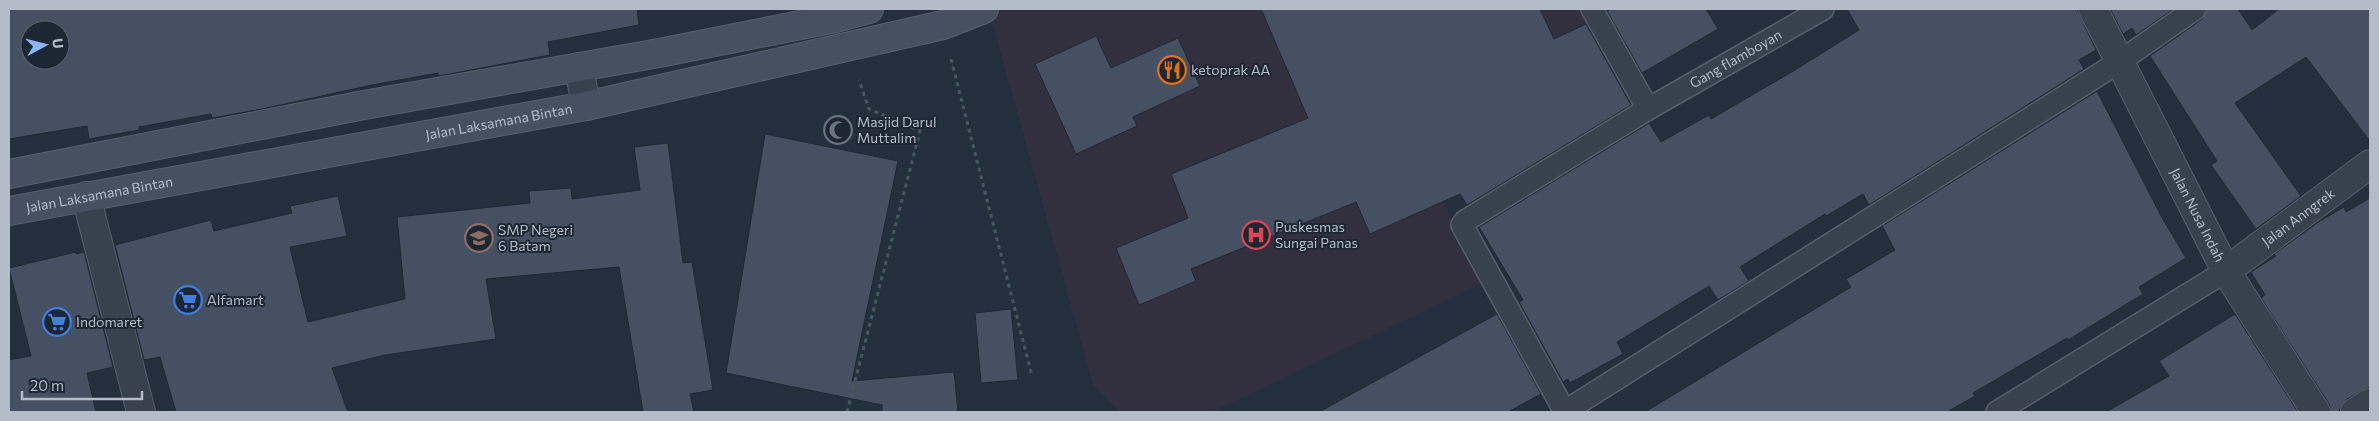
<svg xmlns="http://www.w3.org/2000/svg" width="2379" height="421" font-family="Commissioner,sans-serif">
  <rect width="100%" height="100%" fill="#242f3e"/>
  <!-- medical -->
  <path fill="#32303f" d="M999,9H1585L1623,74L1437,188L1483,283L1212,412H1120L1093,384L990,14Z"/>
  <!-- building -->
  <path fill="#455162" stroke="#1f2835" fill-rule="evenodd" d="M9,9H637L639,25L548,42L550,55L439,76L438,73L372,85L262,109L212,118L211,114L139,127V130L89,139L87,126L9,139ZM30,30H60V60H30Z
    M1261,9H1540L1554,39L1586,24L1631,105L1467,205L1460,194L1370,234L1356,202L1191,269L1196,281L1139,305L1116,248L1188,218L1171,174L1308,118Z
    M1611,9H1706L1718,29L1642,73L1607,11Z
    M1847,9H2077L2096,50L2079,60L2084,69L1869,205L1863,194L1826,216L1825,214L1740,267L1749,281L1718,300L1709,286L1617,342L1623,354L1570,383L1568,379L1563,382L1519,302L1523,300L1479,227L1649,123L1661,142L1709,115L1711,119L1795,70L1859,30Z
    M2110,9H2174L2136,35L2132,28L2123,34Z
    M2207,9H2238L2252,30L2279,9H2370V141L2306,57L2235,103L2301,196L2256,229L2211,165L2217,161L2150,56L2202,19Z
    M1096,36L1111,68L1178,38L1200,86L1133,117L1137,126L1076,154L1035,64Z
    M2097,91L2161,216L2186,258L2139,287L2143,294L2068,340L2067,338L1973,393L1975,396L1947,412H1645L1851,287L1846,279L1895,250L1882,226Z
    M765,134L898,161L852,381L954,372L958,412H882V405L726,373Z
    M668,143L683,263L692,262L713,390L690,394L694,412H643L619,267L486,279L496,339L385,355L332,368L348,412H176L160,357L144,360L115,245L211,220L214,231L292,213L290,206L338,196L347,236L290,247L308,322L405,299L397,217L530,203L529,191L571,188L572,199L640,190L634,147Z
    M2370,198V387L2347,399L2338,412H2331L2329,404L2261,298L2265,295L2251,272L2276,256L2274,254L2320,221L2344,207L2346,212Z
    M76,252V254L84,252L113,367L87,373L96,412H9V360L31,356L9,268Z
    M1011,309L1018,380L981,383L975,313Z
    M1497,314L1541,394L1508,412H1319Z
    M2235,314L2298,412H2106L2169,376L2159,361Z"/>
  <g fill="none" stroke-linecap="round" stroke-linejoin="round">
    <defs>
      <g id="lane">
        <path id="s1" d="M1648,109L1823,9"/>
        <path d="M1564,412L2119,62L2195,9"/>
        <path d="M1565,412L1462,225L1465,221L1648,109L1592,9"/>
        <path d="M1997,412L2226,271"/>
      </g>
      <g id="street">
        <path id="s2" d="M2093,9L2226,271L2316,412"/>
        <path d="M579,67L586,106"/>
        <path d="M86,196L141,412"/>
        <path id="s3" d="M2226,271L2370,164"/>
        <path d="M2355,412L2370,403"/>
      </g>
      <g id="secondary">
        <path d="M9,174L364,105L659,53L836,18L869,9"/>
        <path id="s4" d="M9,211L586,106L943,25L984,9"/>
      </g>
    </defs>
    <!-- lane casing -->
    <use href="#lane" stroke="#565f6c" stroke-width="24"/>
    <!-- street casing -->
    <use href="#street" stroke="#565f6c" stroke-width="30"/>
    <!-- secondary casing -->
    <use href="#secondary" stroke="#565f6c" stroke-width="30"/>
    <!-- path -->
    <path stroke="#44595c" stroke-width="3" stroke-dasharray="4 4" stroke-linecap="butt" d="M951,59L1032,376
      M847,412L920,131L869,109L859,80"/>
    <!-- lane -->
    <use href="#lane" stroke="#38414e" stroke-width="21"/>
    <!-- street -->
    <use href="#street" stroke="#38414e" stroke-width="28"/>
    <!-- secondary -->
    <use href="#secondary" stroke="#465061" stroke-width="28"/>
  </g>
  <!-- icons -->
  <defs>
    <symbol id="restaurant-ring" viewBox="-11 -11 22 22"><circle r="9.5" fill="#1d2633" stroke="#e8710a" stroke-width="1.5"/><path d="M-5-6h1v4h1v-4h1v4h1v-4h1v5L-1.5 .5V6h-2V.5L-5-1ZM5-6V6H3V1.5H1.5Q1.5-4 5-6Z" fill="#e8710a"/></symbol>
    <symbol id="mosque-ring" viewBox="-11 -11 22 22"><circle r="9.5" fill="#1d2633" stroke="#6b7280" stroke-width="1.5"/><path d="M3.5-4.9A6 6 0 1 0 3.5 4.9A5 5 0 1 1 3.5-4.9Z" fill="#6b7280"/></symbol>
    <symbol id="hospital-ring" viewBox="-11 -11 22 22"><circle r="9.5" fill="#1d2633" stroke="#e0444e" stroke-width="1.5"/><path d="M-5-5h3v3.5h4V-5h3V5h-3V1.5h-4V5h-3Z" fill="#e0444e"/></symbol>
    <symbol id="school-ring" viewBox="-11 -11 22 22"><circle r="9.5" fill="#1d2633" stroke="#8d6e63" stroke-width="1.5"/><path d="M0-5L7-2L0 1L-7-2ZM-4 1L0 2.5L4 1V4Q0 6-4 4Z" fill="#8d6e63"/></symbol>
    <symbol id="supermarket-ring" viewBox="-11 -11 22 22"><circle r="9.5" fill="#1d2633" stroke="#3f7fe0" stroke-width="1.5"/><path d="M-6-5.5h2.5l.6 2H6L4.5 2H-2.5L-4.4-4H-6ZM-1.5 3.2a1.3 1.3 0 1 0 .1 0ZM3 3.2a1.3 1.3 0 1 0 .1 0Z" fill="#3f7fe0"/></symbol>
  </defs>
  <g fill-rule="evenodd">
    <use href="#restaurant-ring" x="1156" y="54" width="32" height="32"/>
    <use href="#mosque-ring" x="822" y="114" width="32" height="32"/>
    <use href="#hospital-ring" x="1240" y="219" width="32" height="32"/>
    <use href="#school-ring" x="463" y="222" width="32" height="32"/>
    <use href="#supermarket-ring" x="172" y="284" width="32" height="32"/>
    <use href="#supermarket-ring" x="41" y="306" width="32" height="32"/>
  </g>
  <g text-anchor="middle" stroke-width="4" stroke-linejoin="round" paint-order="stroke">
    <!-- street labels -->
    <g font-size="14" fill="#b4bcc9" stroke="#1d2633">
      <text dy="5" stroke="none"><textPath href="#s1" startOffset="101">Gang flamboyan</textPath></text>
      <text dy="5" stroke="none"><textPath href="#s4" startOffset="498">Jalan Laksamana Bintan</textPath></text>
      <text dy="5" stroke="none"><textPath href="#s4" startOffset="92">Jalan Laksamana Bintan</textPath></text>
      <text dy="5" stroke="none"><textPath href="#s2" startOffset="231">Jalan Nusa Indah</textPath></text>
      <text dy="5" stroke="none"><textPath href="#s3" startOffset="90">Jalan Anngrek</textPath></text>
    </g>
    <!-- poi labels -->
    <g font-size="14" fill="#b4bcc9" stroke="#1d2633" text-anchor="start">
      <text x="1191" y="75">ketoprak AA</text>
      <text x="857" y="127">Masjid Darul<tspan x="857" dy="16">Muttalim</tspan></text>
      <text x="1275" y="232">Puskesmas<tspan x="1275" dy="16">Sungai Panas</tspan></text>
      <text x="498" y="235">SMP Negeri<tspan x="498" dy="16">6 Batam</tspan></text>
      <text x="207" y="305">Alfamart</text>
      <text x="76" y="327">Indomaret</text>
    </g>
  </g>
  <!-- border -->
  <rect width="2379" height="421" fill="none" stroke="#b4bcc9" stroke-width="20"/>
  <!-- north arrow -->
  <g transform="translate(45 45) rotate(83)"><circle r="24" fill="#1d2633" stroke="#59626f"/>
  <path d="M0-4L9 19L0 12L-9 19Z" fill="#8ab4f8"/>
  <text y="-8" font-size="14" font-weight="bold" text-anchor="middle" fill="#b4bcc9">U</text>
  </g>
  <!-- scale -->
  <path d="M22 391v8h120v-8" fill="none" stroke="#b4bcc9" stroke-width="2.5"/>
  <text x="30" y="391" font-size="15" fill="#b4bcc9" stroke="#1d2633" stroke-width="4" paint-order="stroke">20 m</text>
</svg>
